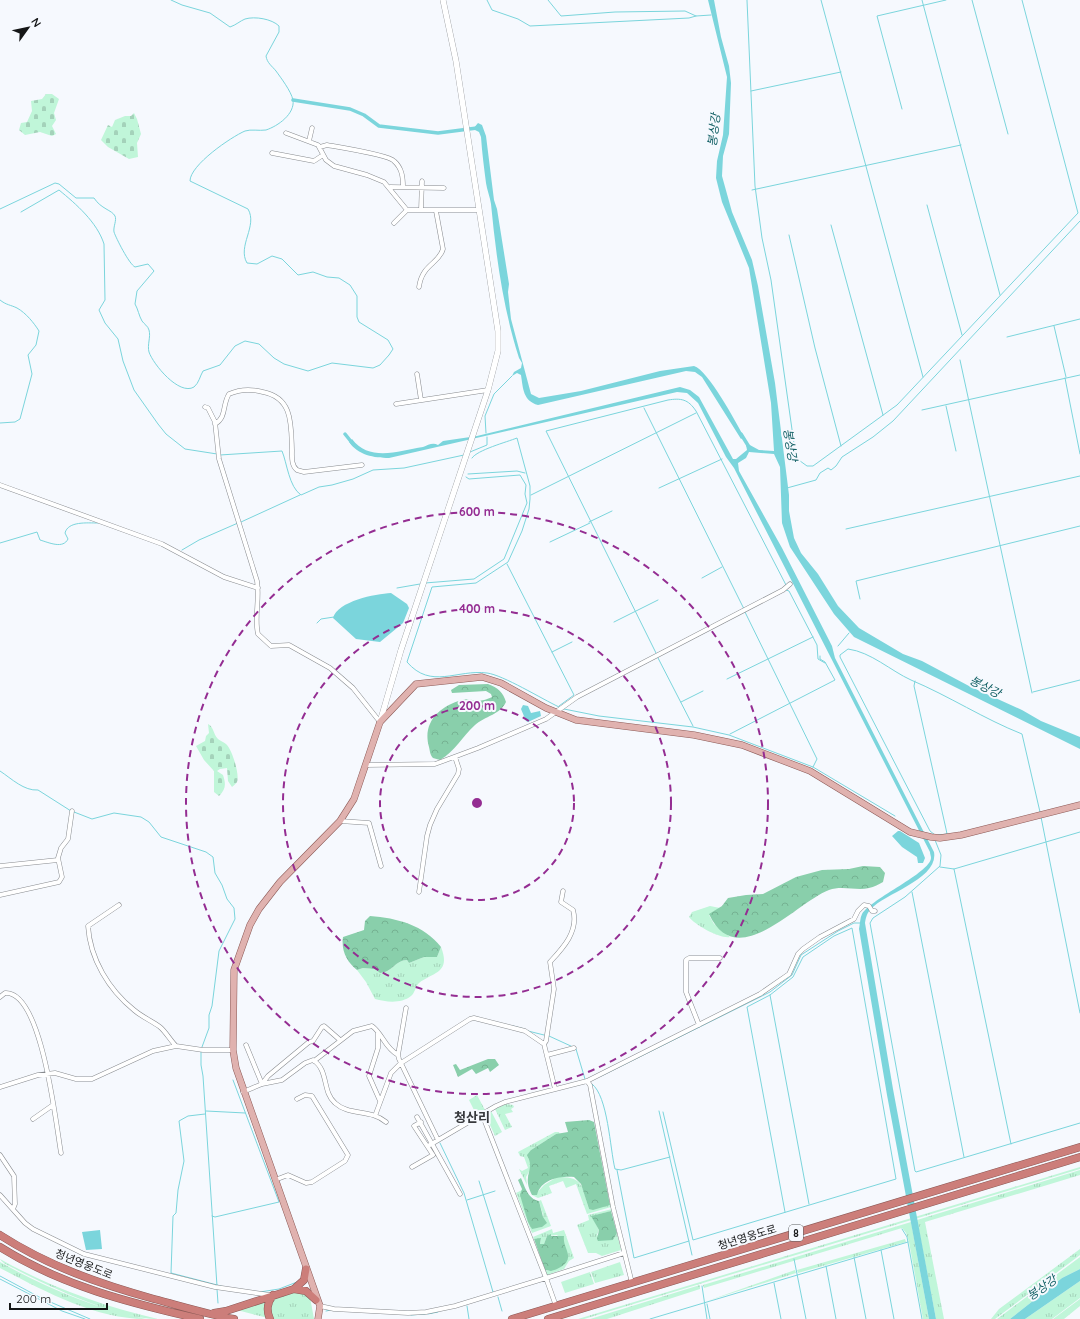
<svg xmlns="http://www.w3.org/2000/svg" width="1080" height="1319" font-family="Quicksand,'Noto Sans KR',sans-serif">
  <defs>
    <pattern id="grass-tufts" width="24" height="20" patternUnits="userSpaceOnUse"><rect width="24" height="20" fill="#c0f6d9"/><path d="M3 7l-1-3M5 7V3M7 7l1-3M15 17l-1-3M17 17v-4M19 17l1-3" fill="none" stroke="#a4d2ba"/></pattern>
    <pattern id="forest-crowns" width="20" height="18" patternUnits="userSpaceOnUse"><rect width="20" height="18" fill="#89cfab"/><path d="M2 6a3 3 0 1 1 6 0M12 15a3 3 0 1 1 6 0" fill="none" stroke="#75b192"/></pattern>
    <pattern id="cemetery-stones" width="16" height="16" patternUnits="userSpaceOnUse"><rect width="16" height="16" fill="#c0f6d9"/><path d="M2 7V4a2 2 0 0 1 4 0v3zM10 15v-3a2 2 0 0 1 4 0v3z" fill="#a4d2ba"/></pattern>
  </defs>
  <rect width="100%" height="100%" fill="#f6f9fe"/>
  <!-- grass -->
  <path fill="url(#grass-tufts)" d="M710,906L720,908L709,915L714,924L730,937C720,939 695,925 689,917L692,912Z
    M441,947C451,973 434,972 419,983C415,987 415,993 411,996C401,1004 386,1002 375,999L366,982L357,970L363,968L375,969L380,973C391,973 396,960 407,960L409,963L424,957H437Z
    M477,1095L485,1110L476,1114L469,1100Z
    M506,1104L513,1105L514,1107L511,1109L513,1112L505,1114L512,1127L505,1130L495,1109Z
    M491,1111L502,1132L495,1136L486,1116Z
    M555,1132H559L560,1135L556,1134L531,1150L530,1170L526,1177L527,1185L519,1169L522,1171L528,1168L524,1157L520,1156L518,1152Z
    M1080,1167V1169L584,1319H578Z
    M1080,1170V1175L925,1222L944,1319H936L917,1220Z
    M557,1177C584,1176 582,1187 589,1209L611,1203V1207L587,1214L576,1184L566,1188L563,1181L549,1186L552,1193L538,1198L532,1195H535L544,1185Z
    M522,1190L536,1228L542,1227L543,1215L539,1201L541,1200L551,1226L532,1233L516,1193Z
    M612,1209L613,1213L611,1211L592,1216L599,1230L597,1235L605,1240H613L617,1233L621,1250L602,1256L596,1253H588L577,1225L589,1220L588,1215Z
    M911,1222L929,1319H923L909,1242L906,1233L902,1228L704,1288L703,1285Z
    M552,1229L553,1233L564,1230L574,1258L569,1261L564,1269L547,1275L545,1270L548,1271L562,1266L568,1258L563,1242L557,1235L547,1236L544,1244H540L541,1239H534L533,1237Z
    M905,1239L906,1242L798,1273L797,1270Z
    M1080,1249V1255L995,1319H991L999,1309Z
    M1080,1257V1269L1062,1278L1010,1319H997Z
    M0,1259C50,1287 102,1306 158,1319C119,1319 52,1288 17,1270C12,1267 3,1264 0,1259Z
    M0,1262C46,1288 94,1308 146,1319C95,1319 44,1291 0,1268Z
    M620,1262L624,1275L595,1283L591,1272Z
    M795,1270L796,1273L707,1301Z
    M590,1272L594,1284L565,1293L561,1282Z
    M1080,1281V1298L1052,1319H1025Z
    M700,1285V1289L607,1319H590Z
    M296,1292L302,1293L310,1297L314,1319H272L270,1312L273,1299Z
    M268,1299V1318L237,1310Z
    M1080,1299V1306L1064,1319H1053Z"/>
  <!-- forest -->
  <path fill="url(#forest-crowns)" d="M488,684C498,688 503,692 506,702C500,715 485,716 475,725C462,737 455,751 440,760L433,758C430,755 430,751 429,747C422,723 439,706 462,700C473,697 475,705 492,697L491,694L486,691L452,693L451,690L459,685Z
    M863,866L880,867L885,873L883,882C879,884 874,887 869,888C856,891 842,885 829,890C795,903 737,974 709,914L722,906L728,898L746,895L763,894L796,877L822,870L849,869Z
    M370,916C397,918 424,925 441,947L437,957H424L409,963L407,960C396,960 391,973 380,973L375,969L363,968L357,970C347,962 341,951 343,937L364,930L365,921Z
    M488,1059H495L499,1065L490,1072L488,1068L476,1074L472,1069L458,1077L453,1065L456,1064L460,1070Z
    M589,1120L594,1122L610,1205L593,1210L589,1209L581,1184L574,1177C560,1176 541,1179 537,1195H532C521,1174 536,1171 527,1155L531,1150L556,1134L568,1132L565,1122Z
    M521,1178C525,1187 528,1199 539,1201L543,1217L547,1223L542,1227L532,1229L528,1222L520,1195L522,1189L518,1180Z
    M611,1211L617,1233L613,1240L598,1241L597,1239L599,1230L591,1216Z
    M551,1234V1236H564C563,1244 567,1248 568,1255C570,1264 557,1270 551,1271L545,1270L534,1239L541,1238L540,1244H544L547,1236Z"/>
  <!-- cemetery -->
  <path fill="url(#cemetery-stones)" d="M46,94H52L59,99L54,113L56,120L52,126L56,134L52,136L40,132L25,135L19,130L21,123L27,122L32,111L31,101L42,99Z
    M134,113L137,119L141,134L137,143L138,157L129,159L108,147L101,140L108,125L112,127L115,120L125,116H131Z
    M208,724C214,727 213,734 218,739C220,741 224,742 226,744C232,749 240,775 237,782C236,784 234,785 232,787L228,781L227,768L220,769L217,771L223,775C226,784 226,789 219,796L214,792V771L204,760L196,746L205,741L206,736L209,733Z"/>
  <!-- water -->
  <path fill="#7bd5dc" d="M708,0H714L721,37L729,66L731,83L729,134L723,156L722,176L732,212L752,260L758,286L775,383L789,495V511L794,538L801,553L818,574L838,606L859,628L903,654L922,661L969,686L1022,710L1041,721L1080,737V749L854,637L834,614L790,547L782,523L780,467L774,454L749,452L746,458L738,463L739,471L782,548L832,646L835,658L934,852C939,879 885,893 871,909C867,913 866,917 865,923L893,1089L936,1319H929L887,1095L859,929C860,924 860,918 862,914C872,898 930,873 931,858C931,856 930,854 930,852L734,468L726,457L698,403L687,393L677,392L389,458C374,458 358,455 349,442L352,439C369,462 399,451 423,447C428,445 433,442 438,445L443,441L477,436L680,387L690,390L699,397L733,459H736L747,450L746,445L748,444L759,450L774,451L771,403L749,268L722,202L716,178L717,161L723,135L727,77Z
    M478,123L482,125L486,136L494,200L497,209L509,284L508,292L511,319L531,394L539,398L581,391L660,371L694,366C708,370 736,422 744,437L741,439L702,377L695,372L686,371L538,405C523,401 523,388 521,375L517,373L512,376L514,372L521,368L522,363L519,358C503,308 496,256 491,204C490,197 487,190 486,183C484,168 482,152 481,137L479,132L473,129Z
    M391,593L407,604L409,608L403,623L380,642L356,639L333,618C338,601 375,594 391,593Z
    M523,705L528,706L531,713L540,711L541,716L528,722L526,721L521,709Z
    M898,831H900L919,843L925,858L923,863H918L917,857L902,847L892,836Z
    M100,1230L102,1249L86,1250L82,1232Z
    M1080,1269V1281L1025,1319H1010L1062,1278Z"/>
  <g fill="none" stroke-linecap="round" stroke-linejoin="round">
    <!-- stream -->
    <path stroke="#7bd5dc" stroke-width="1" d="M487,0L492,10L518,19L530,26L689,18L696,16
      M548,0L561,16L615,12L685,11L696,16L711,15
      M747,0L755,186L762,238L771,280L796,458L807,466H813L897,405L1078,213L1022,0
      M821,0L923,377
      M922,0L1000,295
      M972,0L1008,134
      M751,91L841,72
      M902,109L877,16L946,0
      M752,190L961,145
      M927,205L962,335
      M0,209L55,183L59,184L76,198H94C101,209 112,210 115,216C117,220 113,227 114,232C116,238 129,264 135,267L148,264L154,271L137,291L135,304C138,309 139,316 142,321C144,324 148,326 149,330C151,337 147,345 149,352C153,364 179,396 194,387C199,383 200,376 203,371L220,365L235,346L245,341L259,344L274,358L284,364L308,371L332,363L373,368L380,365L389,355L393,349L388,340L359,322L357,317V296L350,285L339,278L327,277L313,272L298,275L282,259L272,256L257,264L247,263C237,246 258,226 248,209L190,181C190,165 231,137 245,131C251,129 259,131 266,130C278,126 295,114 293,100C291,91 281,78 276,71C272,66 267,63 266,56L279,32V26C272,19 255,16 245,19C240,21 236,25 230,27L210,13L182,5L171,0
      M21,212L59,190C76,204 97,222 104,244L105,300L99,310L105,323L118,339L123,361L134,390L158,424L166,434L185,449L217,454
      M831,225L883,415
      M789,235L815,348L841,446
      M0,300C6,305 11,305 17,308C26,313 34,323 39,331L36,345L28,355L32,374L20,419L15,422L0,423
      M1054,326L1066,377
      M1007,337L1080,319
      M960,360L1032,693
      M1065,378L1080,454
      M946,406L956,451
      M644,408L744,609
      M922,410L1080,375
      M486,433L485,416L494,394L512,376
      M470,452L487,445V437
      M220,455L282,451C287,463 289,487 301,495L319,487L332,485L353,479L373,470L404,468L464,455
      M472,458C477,450 507,442 517,438L530,486V499L529,509L522,531L508,562L476,583L432,587L407,662C431,690 457,669 487,673C503,675 542,699 559,707
      M468,474L517,471L525,473
      M659,488L722,459
      M787,488L816,480L820,473L828,468L831,470L836,466L842,457L873,437L893,421L1080,221
      M531,495L696,413
      M241,522L300,495
      M589,522L612,511
      M846,529L1080,476
      M550,542L590,523
      M0,543L37,532L40,540C50,543 63,549 68,539L65,533C68,521 87,523 98,523
      M182,550L199,540L238,523
      M507,564L574,695L559,706
      M702,578L722,567
      M425,583L474,579L504,559L527,503L525,494L526,485L520,475L469,479L466,477
      M397,588L420,584
      M786,590L789,591L817,645L818,659L825,663
      M860,599L856,581L1080,526
      M745,612L817,759L813,767
      M614,622L658,600
      M317,623L321,619L334,617
      M838,646L849,633
      M552,652L572,642
      M656,653L546,431L668,400C681,398 688,399 696,411L786,585
      M657,656L693,726
      M727,679L813,637
      M915,681L914,686L946,829L947,834L938,835
      M1033,692L1080,680
      M681,702L703,691
      M564,709L599,716L693,727L729,735L813,767L895,816
      M730,734L835,680L825,662L820,659V656
      M0,771C12,779 24,791 38,790L71,811
      M74,812L92,819L114,813L141,817L149,822L161,837L206,852L213,857L215,873L222,885L227,899L234,908L235,919L219,951L212,1006L209,1015V1028L202,1047
      M1041,817L1080,1013
      M935,835L930,831L840,657V655L848,649C871,652 891,671 911,680C949,696 984,719 1022,734L1040,812
      M935,840L941,855L940,866L905,897L873,918L870,923L915,1171L916,1172L1080,1123
      M940,867L954,869L1080,832
      M954,869L1011,1144
      M912,892L964,1157
      M770,995L809,1204
      M513,1026L524,1029
      M528,1031L544,1035
      M549,1036L573,1047
      M576,1049L585,1079
      M201,1050V1065L203,1076L217,1286
      M601,1076L770,992L792,975L801,955L838,931L854,923H860
      M592,1084C608,1096 610,1149 615,1169L621,1170L670,1157
      M206,1111L245,1113
      M659,1111L692,1255
      M663,1112L693,1240L896,1179L852,928L834,936L803,957L793,977L770,995L747,1007L785,1212
      M205,1114L188,1116L179,1121L184,1161L178,1190L176,1213L173,1216L171,1273L221,1286
      M440,1143L464,1193L493,1292
      M617,1170L634,1258L689,1241
      M479,1181L505,1264
      M467,1200L495,1191
      M212,1216L215,1217L279,1202L233,1080
      M902,1229L907,1237L922,1319
      M881,1250L894,1319
      M854,1257L866,1319
      M794,1259L806,1319
      M826,1266L836,1319
      M0,1276L41,1298L90,1319
      M0,1279L62,1311L85,1319
      M774,1283L781,1319
      M702,1286L707,1319
      M217,1289L218,1303
      M260,1292L279,1289L297,1282
      M498,1297L502,1311
      M707,1304L710,1319
      M467,1306L469,1319
      M326,1311L331,1310
      M428,1314L438,1312
      M411,1315L425,1314
      M650,1319L908,1242"/>
    <!-- canal -->
    <path stroke="#7bd5dc" stroke-width="3.5" d="M293,100L350,109L364,115L379,126L438,133L477,128
      M345,434L353,444
      M741,434L749,447"/>
    <defs>
      <path id="minor" d="M286,133L318,145L326,160L334,166L367,175L384,182L407,210
        M309,141L312,128
        M320,147L327,145C338,147 389,155 394,161C402,168 403,177 403,187
        M272,153L314,161L323,155
        M390,187L444,188
        M421,210L422,181
        M394,223L407,210H479
        M419,287C422,264 439,264 443,249L436,211
        M417,374L421,400
        M396,404L488,390
        M205,407L208,408L215,422L219,459L257,581C260,599 254,617 258,634L271,646L289,645L330,668L353,688L380,722
        M215,424C227,417 222,405 229,394C240,389 252,389 263,392C293,398 291,424 292,450C292,457 291,465 297,470L304,472L362,465
        M0,485L162,544L224,577L258,588
        M366,765L435,764L478,748L546,719L577,697L783,590L790,584
        M340,821L369,823L381,866
        M0,866L58,860
        M419,892L427,836L430,825L437,809L458,774L459,769L455,757
        M0,895L59,882L62,877L58,858L61,848L68,839L72,811
        M119,905L88,926C90,959 109,990 134,1010C142,1017 152,1021 160,1027C166,1032 170,1040 176,1046L203,1050H233
        M0,997L5,993C42,990 56,1125 61,1153
        M406,1008L398,1055L399,1059L438,1140
        M699,1025L686,992V960L689,958H720
        M378,1033V1048L369,1076L380,1101
        M544,1044L555,1089
        M246,1045L262,1084
        M547,1055L574,1048
        M314,1061L353,1031L372,1026C383,1034 384,1047 398,1055
        M587,1081L590,1085L613,1207L632,1283
        M262,1084L268,1076L309,1042L313,1041L322,1027L324,1026L340,1040
        M0,1087L38,1075L55,1073L76,1079H92L153,1051L176,1046
        M243,1092L262,1084L282,1080L305,1063L313,1060C329,1070 322,1092 335,1103C349,1116 371,1109 386,1122
        M375,1116L391,1073L401,1063L470,1019L474,1018L525,1031L544,1044L546,1041L554,989L550,962C563,948 579,931 573,910L561,902L563,891
        M417,1117L460,1194
        M33,1119L53,1105
        M428,1146L496,1106L505,1102L587,1081L760,994L789,974L798,954L803,949L820,937L854,919L858,911L864,905L869,906L872,911H875
        M0,1155L14,1176L15,1204L13,1209
        M412,1167L433,1155L414,1126L421,1122
        M275,1180L288,1175L306,1183L312,1182L345,1161L348,1155L312,1096L305,1095L297,1099
        M0,1195L25,1223L33,1229L84,1254L215,1287L270,1295
        M320,1306L334,1309L408,1313L426,1312L455,1306L546,1278L482,1114
        M556,1306L546,1278L624,1253"/>
      <path id="secondary" d="M380,722L401,650L488,390L498,351V331L456,61L443,0"/>
      <path id="primary" d="M318,1319L320,1306L236,1068L233,1050L234,970L250,925L259,909L280,882L340,821L354,799L380,722L416,684L482,677L501,683L546,708L576,720L694,735L742,745L810,771L910,832L931,837L940,838L961,835L1080,805"/>
      <path id="motorway" d="M0,1235C48,1266 100,1284 154,1299C181,1306 207,1314 234,1319
        M0,1247C62,1286 130,1303 200,1319
        M294,1289L306,1291L316,1300
        M214,1313L226,1311L294,1289L304,1280L306,1269
        M270,1319C266,1310 267,1303 273,1295
        M512,1319L1080,1147
        M548,1319L1080,1157"/>
    </defs>
    <!-- minor casing -->
    <use href="#minor" stroke="#888b8f" stroke-width="5"/>
    <!-- secondary casing -->
    <use href="#secondary" stroke="#888b8f" stroke-width="6"/>
    <!-- primary casing -->
    <use href="#primary" stroke="#8c5a57" stroke-width="7"/>
    <!-- motorway casing -->
    <use href="#motorway" stroke="#8c5a57" stroke-width="8"/>
    <!-- minor -->
    <use href="#minor" stroke="#fff" stroke-width="4"/>
    <!-- secondary -->
    <use href="#secondary" stroke="#fff" stroke-width="5.5"/>
    <!-- primary -->
    <use href="#primary" stroke="#e0b2af" stroke-width="6"/>
    <!-- motorway -->
    <use href="#motorway" stroke="#cc7e7a" stroke-width="7"/>
  </g>
  <!-- distance rings -->
  <g fill="none" stroke="#942d92" stroke-width="2" stroke-dasharray="7 5">
    <circle cx="477" cy="803" r="97"/>
    <circle cx="477" cy="803" r="194"/>
    <circle cx="477" cy="803" r="291"/>
  </g>
  <g text-anchor="middle" stroke-width="4" stroke-linejoin="round" paint-order="stroke">
    <!-- shield labels -->
    <rect fill="#f6f9fe" stroke="#585a5c" stroke-width="1" x="789" y="1225" width="14" height="16" rx="3"/>
    <g font-size="10" font-weight="bold" fill="#151617">
      <text x="796" y="1237">8</text>
    </g>
    <!-- street labels -->
    <g font-size="11" fill="#151617" stroke="#f6f9fe">
      <text transform="translate(747 1237) rotate(-17)" y="4">청년영웅도로</text>
      <text transform="translate(84 1264) rotate(22)" y="4">청년영웅도로</text>
    </g>
    <!-- water labels -->
    <g font-size="12" font-style="italic" fill="#115f64" stroke="#f6f9fe">
      <text transform="translate(714 130) rotate(-83)" y="4">봉상강</text>
      <text transform="translate(790 445) rotate(81)" y="4">봉상강</text>
      <text transform="translate(985 687) rotate(27)" y="4">봉상강</text>
      <text transform="translate(1042 1288) rotate(-35)" y="4">봉상강</text>
    </g>
    <!-- quarter labels -->
    <g font-size="13" font-weight="bold" fill="#37393d" stroke="#f6f9fe">
      <text x="472" y="1122">청산리</text>
    </g>
  </g>
  <circle cx="477" cy="803" r="6" fill="#942d92" stroke="#f6f9fe" stroke-width="2"/>
  <g font-size="12" text-anchor="middle" font-weight="bold" fill="#942d92" stroke="#f6f9fe" stroke-width="4" stroke-linejoin="round" paint-order="stroke">
    <text x="477" y="516">600 m</text>
    <text x="477" y="613">400 m</text>
    <text x="477" y="710">200 m</text>
  </g>
  <!-- north arrow -->
  <g transform="translate(28 28) rotate(57)" stroke="#f6f9fe" stroke-width="3" paint-order="stroke">
  <path d="M0-3L7 15L0 10L-7 15Z" fill="#151617"/>
  <text y="-6" font-size="11" font-weight="bold" text-anchor="middle" fill="#151617">N</text>
  </g>
  <!-- scale -->
  <path d="M10 1303v6h97v-6" fill="none" stroke="#151617" stroke-width="2"/>
  <text x="16" y="1303" font-size="12" fill="#151617" stroke="#f6f9fe" stroke-width="3" paint-order="stroke">200 m</text>
</svg>
